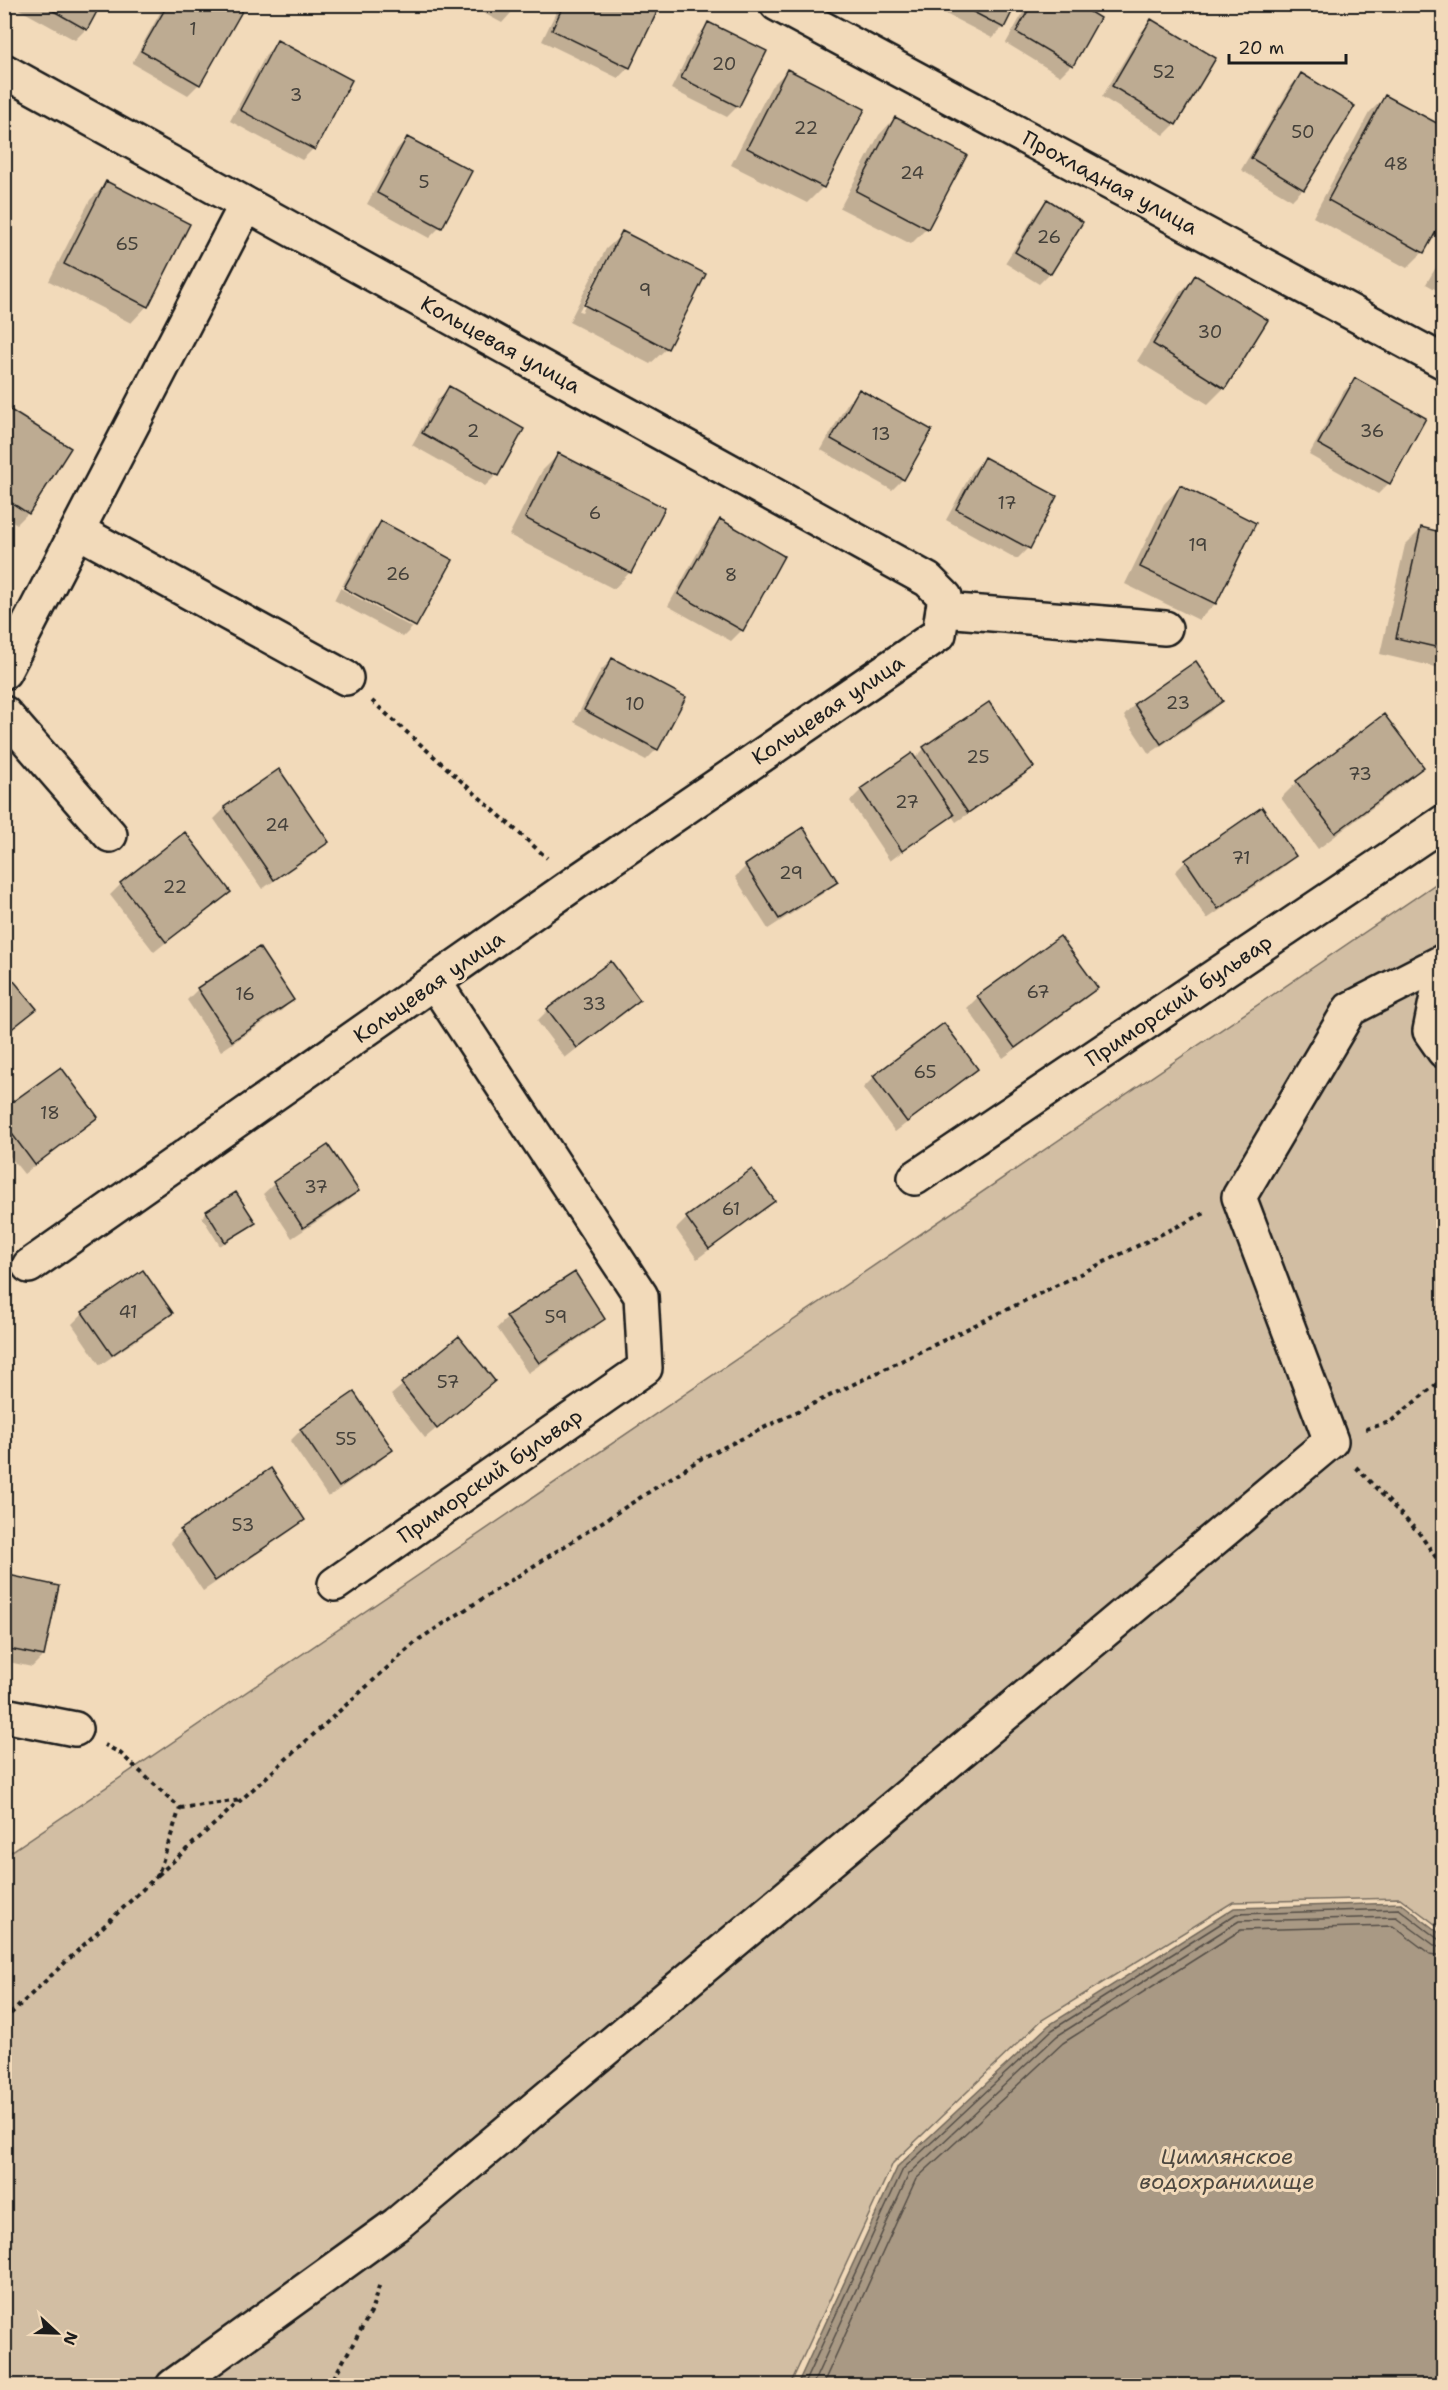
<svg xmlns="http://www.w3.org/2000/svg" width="1448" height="2390" font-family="'Shantell Sans',sans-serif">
  <rect width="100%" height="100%" fill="#f2daba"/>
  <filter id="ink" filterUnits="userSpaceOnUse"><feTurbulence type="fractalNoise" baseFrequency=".0167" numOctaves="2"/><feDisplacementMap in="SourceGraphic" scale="12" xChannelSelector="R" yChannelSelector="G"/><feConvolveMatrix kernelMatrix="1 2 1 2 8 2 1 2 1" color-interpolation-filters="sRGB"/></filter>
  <g filter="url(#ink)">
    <!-- green -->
    <path fill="#d2bea3" stroke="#776d60" stroke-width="1.5" d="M1443,879V1930L1400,1898L1233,1902L1042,2020L893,2163L790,2385L5,2386V1856Z"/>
    <!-- water -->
    <path fill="#a99984" stroke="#71675a" stroke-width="1.5" d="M1401,1903L1443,1936V2385H797L898,2166L1049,2025L1234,1908Z"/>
    <!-- shadow -->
    <path fill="#0003" fill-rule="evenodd" d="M19,4H100L86,29L75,40L17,8Z
      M165,4H239L243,7L199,84L188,95L132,63Z
      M467,4H519L502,23Z
      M560,4H653L629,67L618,78L542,41Z
      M941,4H1014L1003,27L992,38L938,10Z
      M1028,4H1074L1071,65L1060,76L1006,43Z
      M1152,21L1175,124L1164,135L1102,97L1141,32Z
      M709,24L738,106L727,117L671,89L698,35Z
      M278,42L313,149L302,160L230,121L267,53Z
      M787,71L823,187L807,203L731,165L771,87Z
      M1301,75L1303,189L1292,200L1241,170L1291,86Z
      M1385,97L1423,252L1407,268L1313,217L1369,113Z
      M895,118L927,228L911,244L840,208L879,135Z
      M407,138L440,227L429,238L367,204L397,149Z
      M107,183L147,306L131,323L49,281L90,200Z
      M1047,201L1050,273L1039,284L1005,263L1037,212Z
      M623,233L667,348L650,364L569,322L606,249ZM611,250H614L582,312L579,311Z
      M1444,254V294L1426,284Z
      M1195,277L1224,388L1208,404L1137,361L1179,294Z
      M1355,380L1389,483L1378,494L1309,455L1344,391Z
      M449,388L522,430L496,475L485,486L412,445L438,399Z
      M859,391L903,479L892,490L821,450L848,402Z
      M5,408L28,513L17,524L4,516Z
      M558,455L630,572L614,589L509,535L542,471Z
      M984,459L1028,548L1017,559L946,520L973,470Z
      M1180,487L1215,604L1199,620L1125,584L1164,504Z
      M720,521L742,630L731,641L668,606L709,532Z
      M381,523L451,560L414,626L403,637L334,600L340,588L413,628V624L342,586L370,534Z
      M1421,529L1444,534V669L1380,654L1405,545Z
      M612,659L657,749L646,760L574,722L601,670Z
      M1196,664L1221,701L1211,712L1149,754L1124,716L1134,705Z
      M924,749L1032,767L1021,778L956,822L951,815L890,861L850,801L861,790L912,755L914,759Z
      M1422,767L1405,783L1318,849L1281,798L1297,782Z
      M225,808L327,842L316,853L262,889L214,819Z
      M1294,856L1283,867L1207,919L1175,872L1186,861Z
      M746,866L836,881L825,892L768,929L735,877Z
      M121,884L229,892L154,952L110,895Z
      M4,971L35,1009L4,1036Z
      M1096,988L1085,999L1003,1058L967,1008L978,997Z
      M198,989L292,1000L281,1011L221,1051L187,1000Z
      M638,1000L565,1058L537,1021L548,1010Z
      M976,1069L895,1132L863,1088L874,1077Z
      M4,1110L96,1117L24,1174L4,1149Z
      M327,1147L357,1191L346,1202L292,1238L263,1194L274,1184Z
      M773,1201L697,1259L676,1229L687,1218Z
      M207,1212L254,1223L220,1246L202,1217Z
      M83,1313H171L160,1324L100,1365L72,1324Z
      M507,1318H603L593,1329L528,1373L497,1328Z
      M458,1338L493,1381L425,1438L391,1395Z
      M301,1430L391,1450L380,1461L328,1497L290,1441Z
      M303,1519L292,1530L203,1591L170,1542L181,1531Z
      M4,1576L43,1656L32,1667L4,1661Z"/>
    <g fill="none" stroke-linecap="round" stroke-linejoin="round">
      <!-- shore -->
      <path stroke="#544e46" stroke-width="1.5" d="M803,2386L903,2169L1052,2030L1236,1914L1399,1909L1438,1939L1444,1940
        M812,2386L909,2174L1057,2036L1239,1921L1396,1917L1434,1945L1444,1947
        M822,2386L916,2179L1063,2043L1241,1930L1393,1926L1430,1954L1444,1956"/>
    </g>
    <!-- building -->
    <path fill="#bdab92" stroke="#1c1c1c" stroke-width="1.5" d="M41,4H101L87,30Z
      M168,4L245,6L200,85L141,51Z
      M564,4H657L660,6L630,68L552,30Z
      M958,4H1016L1004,28Z
      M1032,4H1077L1100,18L1073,66L1016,32Z
      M1151,19L1216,58L1176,125L1112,86Z
      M708,22L767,51L739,107L681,78Z
      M277,40L352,80L315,150L240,110Z
      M787,69L865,109L824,188L747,148Z
      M1301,73L1355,106L1304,190L1251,158Z
      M1385,95L1444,127V217L1424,253L1328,200Z
      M895,117L967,155L928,229L856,191Z
      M407,137L472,171L442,228L377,193Z
      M106,181L190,224L148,307L64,264Z
      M1047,199L1083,222L1051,274L1015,252Z
      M622,231L706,274L668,349L584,305Z
      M1195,275L1268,320L1225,389L1153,344Z
      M1355,378L1426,418L1390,484L1318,444Z
      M449,386L524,429L498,476L422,433Z
      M859,389L932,430L904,480L831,439Z
      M4,406L71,448L29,514L4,498Z
      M558,453L665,508L631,573L525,518Z
      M984,457L1057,496L1030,549L956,509Z
      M1180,485L1256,523L1216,604L1140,567Z
      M720,519L784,556L743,631L678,594Z
      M381,521L453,560L416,627L344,588Z
      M1421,527L1444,533V649L1396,638Z
      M612,658L686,697L658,750L584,710Z
      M1196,661L1223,701L1161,744L1134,704Z
      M989,702L1034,767L968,813L923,747Z
      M1384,714L1424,767L1335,833L1296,781Z
      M912,753L954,815L902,851L860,789Z
      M279,769L329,842L274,880L224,807Z
      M1262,807L1296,856L1218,909L1185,860Z
      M803,827L838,882L779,919L745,865Z
      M185,832L231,892L166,942L120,883Z
      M1060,936L1098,988L1015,1048L977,996Z
      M259,947L294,1000L232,1041L197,988Z
      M611,961L640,1000L577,1048L547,1009Z
      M4,969L37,1009L4,1035Z
      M944,1023L978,1069L907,1122L873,1076Z
      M61,1067L98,1117L35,1165L4,1123V1108Z
      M328,1145L359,1191L303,1228L273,1182Z
      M752,1169L775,1201L709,1249L686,1217Z
      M236,1192L256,1223L225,1242L206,1211Z
      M143,1270L173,1313L112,1355L82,1312Z
      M575,1272L605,1319L539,1363L506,1316Z
      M459,1336L495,1381L437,1429L401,1383Z
      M354,1392L393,1450L339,1487L300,1429Z
      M271,1468L305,1520L215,1581L180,1530Z
      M4,1574L59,1586L44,1656L4,1648Z"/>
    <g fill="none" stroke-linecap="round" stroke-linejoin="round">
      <defs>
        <g id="minor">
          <path id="s1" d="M777,4L1444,362"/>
          <path id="s2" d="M4,71L928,580L945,597L939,634L575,883L29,1266"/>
          <path d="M78,531L346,678"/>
          <path d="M943,610L1165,628"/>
          <path d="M4,672L246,205"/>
          <path d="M4,713L110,835"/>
          <path d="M1444,962L1430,1031L1444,1051"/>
          <path id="s3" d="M915,1178L1444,822"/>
          <path id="s4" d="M335,1584L645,1368L641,1296L435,983"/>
          <path d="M4,1715L75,1729"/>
          <path d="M173,2386L397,2224L1331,1441L1239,1197L1350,1009L1444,961"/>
        </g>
      </defs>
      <!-- minor casing -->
      <use href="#minor" stroke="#1c1c1c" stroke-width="38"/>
      <!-- path -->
      <path stroke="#1c1c1c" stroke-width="4" stroke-dasharray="4.5 4.5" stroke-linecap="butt" d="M372,701L547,858
        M1366,1429L1390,1422L1444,1378
        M1356,1467L1419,1533L1444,1569
        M180,1808L241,1800
        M158,1875L418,1640L702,1458L1205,1213
        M4,2020L158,1875L180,1808L120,1753L105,1745
        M329,2386L371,2312L380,2283"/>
      <!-- minor -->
      <use href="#minor" stroke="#f2daba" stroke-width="33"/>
    </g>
  </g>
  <g text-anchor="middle" stroke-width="6" stroke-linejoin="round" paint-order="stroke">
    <!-- number labels -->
    <g font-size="18" fill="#44403a">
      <text x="193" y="35">1</text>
      <text x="724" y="70">20</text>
      <text x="1164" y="78">52</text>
      <text x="296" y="101">3</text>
      <text x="806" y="134">22</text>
      <text x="1303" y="138">50</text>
      <text x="1396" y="170">48</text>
      <text x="912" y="179">24</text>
      <text x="424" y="188">5</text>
      <text x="1049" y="243">26</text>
      <text x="127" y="250">65</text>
      <text x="645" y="296">9</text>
      <text x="1210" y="338">30</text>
      <text x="473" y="437">2</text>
      <text x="1372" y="437">36</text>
      <text x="881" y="440">13</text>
      <text x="1007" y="509">17</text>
      <text x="595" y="519">6</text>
      <text x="1198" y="551">19</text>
      <text x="398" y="580">26</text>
      <text x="731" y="581">8</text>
      <text x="1178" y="709">23</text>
      <text x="635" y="710">10</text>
      <text x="978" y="763">25</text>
      <text x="1360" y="780">73</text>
      <text x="907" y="808">27</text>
      <text x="277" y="831">24</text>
      <text x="1241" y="864">71</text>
      <text x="791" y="879">29</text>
      <text x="175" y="893">22</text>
      <text x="1038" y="998">67</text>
      <text x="245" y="1000">16</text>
      <text x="594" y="1010">33</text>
      <text x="925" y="1078">65</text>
      <text x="50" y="1119">18</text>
      <text x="316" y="1193">37</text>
      <text x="731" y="1215">61</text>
      <text x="128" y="1318">41</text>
      <text x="556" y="1323">59</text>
      <text x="448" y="1388">57</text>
      <text x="346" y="1445">55</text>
      <text x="243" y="1531">53</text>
    </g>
    <!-- street labels -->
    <g font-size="21" fill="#1c1c1c" stroke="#f2daba">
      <text dy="7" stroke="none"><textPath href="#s1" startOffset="378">Прохладная улица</textPath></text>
      <text dy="7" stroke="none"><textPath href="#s2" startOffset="567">Кольцевая улица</textPath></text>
      <text transform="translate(828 710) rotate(-34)" y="7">Кольцевая улица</text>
      <text transform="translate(429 987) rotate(-35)" y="7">Кольцевая улица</text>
      <text dy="7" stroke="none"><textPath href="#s3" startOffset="318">Приморский бульвар</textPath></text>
      <text dy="7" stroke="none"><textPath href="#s4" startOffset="189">Приморский бульвар</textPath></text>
    </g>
    <!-- water labels -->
    <g font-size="22" font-style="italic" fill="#4d4840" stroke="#f2daba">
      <text x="1227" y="2164">Цимлянское<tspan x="1227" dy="25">водохранилище</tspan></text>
    </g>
  </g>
  <!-- margin -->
  <rect width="1448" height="2390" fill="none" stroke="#f2daba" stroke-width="24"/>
  <rect x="12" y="12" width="1424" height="2366" fill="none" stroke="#1c1c1c" stroke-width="2" filter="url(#ink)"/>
  <!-- north arrow -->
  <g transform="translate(57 2333) rotate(112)" stroke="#f2daba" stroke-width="4.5" paint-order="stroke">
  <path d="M0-4.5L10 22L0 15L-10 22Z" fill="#1c1c1c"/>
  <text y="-9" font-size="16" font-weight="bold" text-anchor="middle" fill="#1c1c1c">N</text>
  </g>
  <!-- scale -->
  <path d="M1229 54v9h117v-9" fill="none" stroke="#1c1c1c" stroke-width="3"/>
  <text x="1238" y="54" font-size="18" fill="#1c1c1c" stroke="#f2daba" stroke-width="4.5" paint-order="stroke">20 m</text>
</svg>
